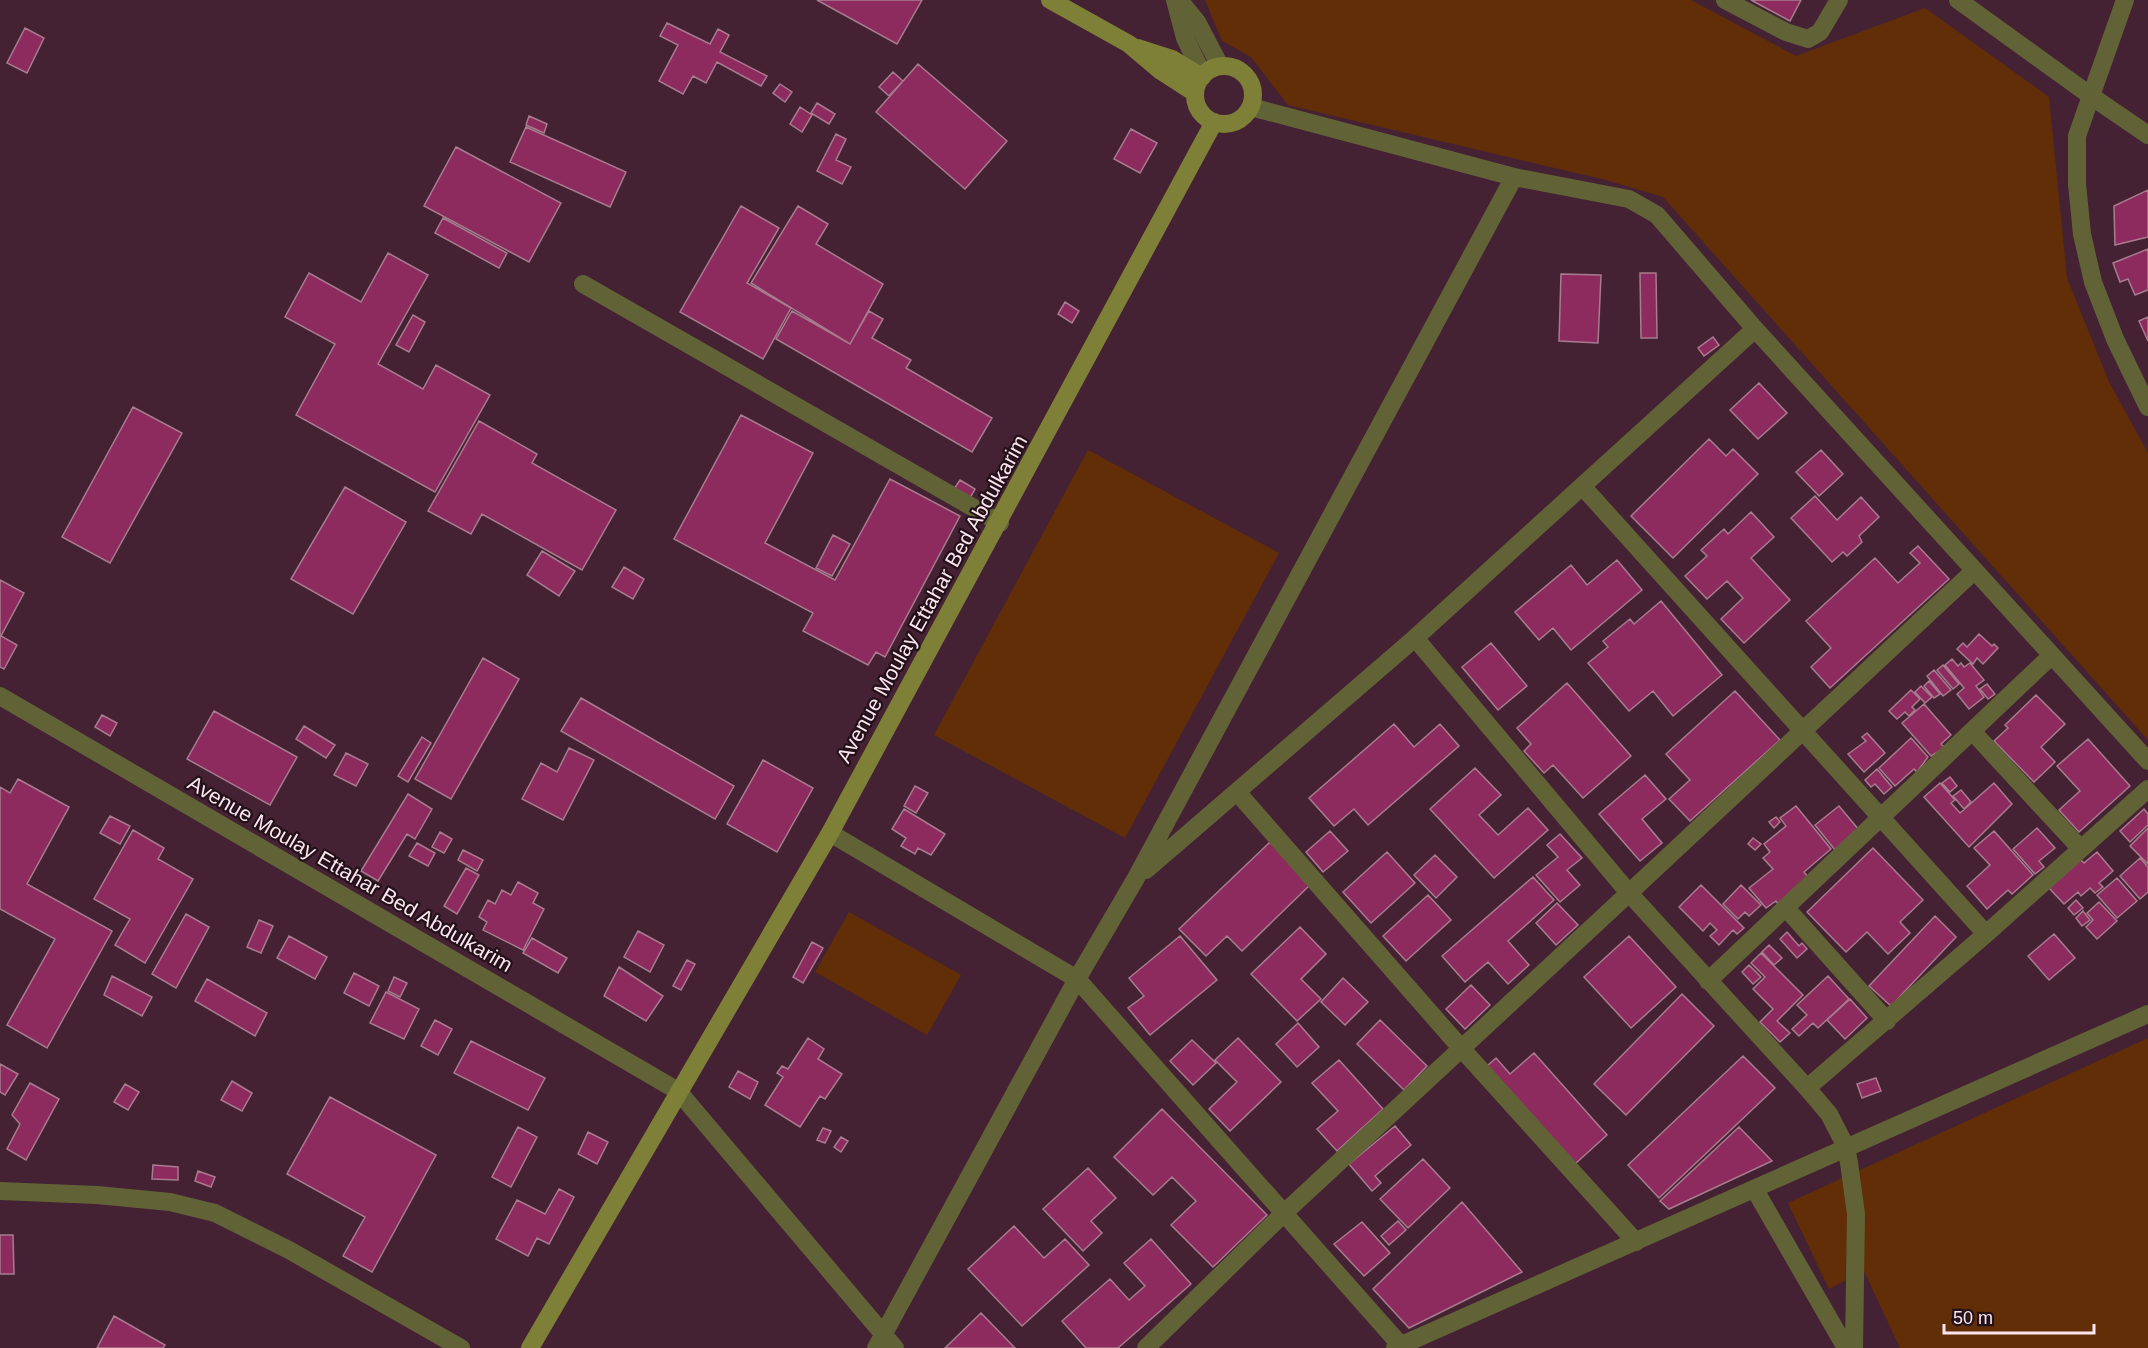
<svg xmlns="http://www.w3.org/2000/svg" width="2148" height="1348" font-family="Helvetica,sans-serif">
  <rect width="100%" height="100%" fill="#452233"/>
  <!-- green -->
  <path fill="#622e07" d="M1205,0H1691L1796,56L1925,8L2049,97L2067,278L2109,382L2148,453V740L1663,197L1606,180L1288,105L1251,57L1222,41Z
    M1088,450L1279,553L1125,838L934,735Z
    M849,912L961,975L927,1035L815,972Z
    M2148,1038V1348H1900L1864,1271L1829,1289L1788,1203Z"/>
  <!-- building -->
  <path fill="#8d2b5f" stroke="#a77c8f" stroke-width="1.5" d="M817,0H922L897,44Z
    M1751,0H1801L1790,21Z
    M667,23L710,44L718,29L729,35L720,52L767,76L761,86L717,62L706,83L693,76L683,94L659,81L678,45L660,36Z
    M25,28L44,38L27,73L7,63Z
    M918,64L1007,141L965,189L876,112Z
    M893,72L903,81L889,96L879,87Z
    M780,84L792,92L785,102L773,93Z
    M817,103L835,114L829,124L811,113Z
    M800,107L812,115L802,132L790,124Z
    M529,116L547,124L544,133L526,125Z
    M526,127L626,172L610,207L510,162Z
    M1131,129L1157,143L1140,173L1114,159Z
    M836,134L846,139L836,160L851,167L842,184L817,171Z
    M456,147L561,203L529,262L424,206Z
    M2148,190V237L2115,245L2114,206Z
    M741,206L779,228L747,283L791,308L763,359L680,312Z
    M798,206L828,224L816,244L883,284L850,344L751,283Z
    M443,218L507,253L499,268L435,233Z
    M2148,249V290L2135,295L2128,279L2120,282L2113,263Z
    M388,253L428,275L378,364L423,389L436,365L490,395L435,492L296,415L335,344L285,317L309,273L361,302Z
    M1640,273H1656L1657,338H1641Z
    M1561,274L1601,275L1598,343L1559,341Z
    M1065,302L1079,311L1072,323L1058,314Z
    M792,311L850,344L869,311L883,319L872,338L911,360L906,368L992,418L972,452L776,339Z
    M413,315L425,322L409,352L396,345Z
    M2148,317V341L2139,321Z
    M1713,337L1719,345L1704,356L1698,348Z
    M1759,383L1787,413L1758,439L1730,410Z
    M133,407L182,433L110,563L62,537Z
    M741,415L813,453L765,543L835,580L890,479L960,516L885,657L876,652L868,665L803,631L813,613L674,539Z
    M479,421L537,454L532,463L616,510L582,570L482,514L471,534L428,511Z
    M1709,439L1726,456L1733,449L1758,474L1673,558L1631,516Z
    M1821,450L1843,474L1819,496L1796,472Z
    M960,480L975,489L970,498L954,489Z
    M345,487L406,522L353,614L291,579Z
    M1815,496L1837,520L1861,497L1879,517L1859,536L1862,542L1847,556L1843,552L1832,562L1791,518Z
    M1751,512L1774,537L1751,558L1790,600L1744,643L1721,619L1743,598L1727,581L1707,599L1685,576L1707,556L1701,550L1724,529L1728,534Z
    M833,535L850,544L832,576L816,568Z
    M1918,546L1949,579L1830,688L1811,667L1831,648L1806,621L1875,558L1898,583L1920,563L1910,553Z
    M542,551L575,571L559,596L527,575Z
    M1617,560L1642,590L1571,650L1553,628L1539,640L1515,612L1571,565L1587,585Z
    M624,567L644,579L633,599L612,587Z
    M0,580L24,593L1,636L17,645L4,669L0,667Z
    M1661,601L1722,675L1673,716L1653,691L1629,711L1588,663L1608,647L1603,641L1630,619L1634,624Z
    M1979,634L1992,646L1994,644L1998,648L1983,664L1977,658L1973,664L1957,649L1963,643L1967,647Z
    M1491,643L1527,686L1498,710L1462,667Z
    M483,658L519,679L451,799L415,779Z
    M1952,659L1958,666L1961,663L1964,667L1970,663L1984,680L1976,686L1984,697L1969,709L1957,694L1964,688L1945,665Z
    M1943,665L1959,684L1953,689L1937,670Z
    M1934,670L1951,690L1943,696L1927,676Z
    M1929,681L1940,694L1934,698L1924,686Z
    M1567,683L1631,756L1583,798L1553,765L1544,773L1524,751L1531,744L1517,728Z
    M1987,684L1995,694L1988,699L1980,689Z
    M1921,686L1932,697L1925,703L1915,692Z
    M1911,690L1920,699L1912,707L1915,710L1909,716L1905,712L1897,719L1889,711Z
    M1735,691L1780,740L1690,821L1669,799L1690,780L1666,754Z
    M2036,695L2065,724L2041,747L2055,762L2034,782L1994,741L2008,728L2005,725Z
    M581,698L734,786L715,819L561,731Z
    M1924,704L1951,735L1941,744L1945,748L1931,756L1902,723Z
    M214,711L297,757L270,805L187,759Z
    M102,715L117,723L110,736L95,727Z
    M1394,724L1414,747L1440,724L1459,746L1368,825L1354,809L1334,826L1309,798Z
    M304,726L335,745L326,758L296,739Z
    M1867,733L1885,753L1864,772L1848,754L1866,741L1862,737Z
    M422,737L431,743L408,782L398,776Z
    M1911,738L1928,757L1917,772L1914,769L1895,786L1879,768Z
    M2088,739L2130,786L2079,832L2059,810L2080,791L2057,766Z
    M569,748L594,760L563,820L522,799L541,763L557,772Z
    M346,753L368,764L356,786L334,775Z
    M763,760L813,788L777,852L727,824Z
    M1475,768L1501,795L1479,815L1498,835L1528,808L1548,830L1494,878L1430,809Z
    M1877,769L1892,787L1884,794L1875,784L1871,787L1865,780Z
    M1645,775L1666,799L1642,819L1662,843L1640,861L1599,814Z
    M1950,777L1957,786L1950,792L1942,783Z
    M18,779L69,807L27,884L112,931L47,1048L7,1025L55,939L0,909V787L10,793Z
    M1940,783L1955,800L1951,803L1960,813L1994,783L2012,804L1969,847L1924,797Z
    M915,786L928,793L916,813L904,806Z
    M1961,790L1971,802L1964,809L1953,796Z
    M408,794L432,809L415,839L407,834L378,881L361,871Z
    M1796,806L1831,849L1804,872L1809,878L1778,904L1776,901L1766,908L1749,888L1773,869L1763,858L1770,852L1764,844L1786,826L1780,818Z
    M1839,806L1859,830L1835,850L1815,825Z
    M904,809L945,834L931,855L918,848L915,854L901,846L906,838L892,829Z
    M2144,809L2148,814V825L2130,842L2120,831Z
    M110,816L130,826L120,844L100,833Z
    M1776,817L1780,822L1774,828L1769,822Z
    M2037,828L2055,848L2039,861L2044,867L2035,874L2013,849Z
    M2148,828V864L2130,846Z
    M133,830L164,848L158,859L193,879L145,963L115,945L130,919L94,899Z
    M1330,831L1348,851L1323,872L1306,852Z
    M1994,831L2033,875L2012,894L2008,890L1987,909L1967,886L1990,865L1974,848Z
    M440,832L452,839L444,853L432,847Z
    M1560,834L1582,858L1567,870L1580,885L1560,902L1536,875L1558,857L1547,845Z
    M1753,838L1761,844L1755,850L1748,844Z
    M1270,842L1311,884L1242,951L1227,936L1206,956L1179,929Z
    M417,843L435,853L428,866L409,856Z
    M1873,848L1923,900L1900,922L1910,933L1888,954L1867,932L1846,952L1807,912Z
    M463,850L483,860L477,871L458,860Z
    M1387,852L1415,883L1371,923L1343,892Z
    M2097,852L2113,871L2099,883L2103,887L2095,893L2090,888L2081,896L2078,892L2064,904L2049,888L2081,860L2084,863Z
    M1435,855L1457,877L1436,898L1414,875Z
    M2140,858L2148,867V892L2140,899L2120,876Z
    M466,868L479,875L457,914L444,906Z
    M1533,877L1554,900L1508,941L1529,965L1508,984L1488,962L1465,982L1442,956Z
    M2117,878L2137,901L2117,918L2097,895Z
    M518,882L538,893L533,903L544,909L523,950L483,930L487,922L479,917L488,900L495,904L502,890L511,895Z
    M1701,885L1744,928L1737,934L1733,930L1719,945L1710,936L1717,930L1710,923L1703,931L1679,907Z
    M1741,885L1761,905L1749,916L1745,912L1738,919L1723,904Z
    M1428,895L1451,920L1406,961L1383,936Z
    M2076,900L2083,908L2074,915L2068,908Z
    M2099,902L2117,921L2097,939L2086,927L2093,920L2087,913Z
    M1557,903L1578,925L1556,945L1536,923Z
    M2083,911L2090,920L2082,926L2076,918Z
    M186,914L209,927L176,988L152,974Z
    M1935,916L1956,937L1891,1006L1869,986Z
    M259,920L273,926L261,953L247,947Z
    M1300,927L1326,954L1301,979L1321,999L1297,1021L1251,974Z
    M638,931L664,945L650,972L624,957Z
    M1787,932L1799,946L1802,943L1807,949L1797,958L1780,939Z
    M2054,934L2075,958L2049,980L2028,956Z
    M289,936L327,957L315,979L277,958Z
    M1180,936L1217,980L1150,1035L1128,1008L1144,996L1129,978Z
    M1629,936L1676,987L1631,1028L1584,977Z
    M532,938L567,958L558,973L523,953Z
    M812,942L823,948L803,983L793,977Z
    M1769,945L1782,958L1774,965L1762,952Z
    M1761,953L1803,995L1777,1021L1790,1033L1780,1042L1760,1022L1773,1009L1753,989L1765,977L1751,963Z
    M687,960L695,964L681,990L673,986Z
    M1749,965L1761,977L1753,984L1742,972Z
    M619,967L663,996L646,1021L604,996Z
    M354,973L379,986L369,1006L344,993Z
    M112,976L152,997L142,1016L104,995Z
    M1828,976L1849,999L1818,1028L1813,1023L1799,1036L1792,1029L1807,1015L1797,1005Z
    M394,977L407,983L400,997L388,991Z
    M1343,978L1368,1002L1345,1025L1321,1002Z
    M207,979L267,1013L255,1036L195,1001Z
    M1471,985L1490,1005L1465,1029L1446,1009Z
    M386,992L419,1009L404,1039L370,1023Z
    M1682,994L1714,1026L1626,1115L1594,1084Z
    M1850,999L1867,1018L1845,1039L1827,1020Z
    M435,1020L452,1029L438,1055L421,1046Z
    M1380,1020L1427,1066L1404,1090L1357,1044Z
    M1298,1023L1319,1047L1297,1067L1276,1044Z
    M808,1038L824,1049L818,1059L842,1074L825,1099L820,1096L800,1127L765,1105L783,1077L777,1073L782,1066L788,1069Z
    M1238,1038L1281,1082L1230,1131L1209,1109L1237,1082L1215,1060Z
    M1192,1040L1216,1063L1193,1085L1170,1061Z
    M471,1041L545,1078L528,1110L454,1073Z
    M1534,1053L1607,1135L1575,1164L1487,1066L1496,1058L1510,1074Z
    M1743,1056L1775,1088L1659,1198L1628,1165Z
    M1339,1060L1383,1109L1337,1151L1317,1129L1338,1111L1312,1083Z
    M0,1064L18,1074L5,1095L0,1092Z
    M738,1071L758,1082L750,1099L729,1087Z
    M1876,1078L1881,1091L1862,1098L1857,1084Z
    M232,1081L252,1093L242,1111L221,1100Z
    M30,1083L59,1099L26,1160L7,1149L20,1124L12,1115Z
    M125,1084L139,1092L128,1110L114,1102Z
    M330,1097L436,1155L372,1272L343,1256L365,1217L287,1174Z
    M1162,1109L1267,1215L1213,1267L1171,1225L1196,1201L1172,1177L1153,1195L1114,1157Z
    M1395,1126L1411,1145L1375,1176L1381,1183L1372,1191L1349,1164Z
    M518,1127L537,1137L511,1187L492,1177Z
    M1739,1127L1772,1161L1669,1209L1660,1201Z
    M823,1128L831,1131L825,1143L817,1140Z
    M588,1132L608,1142L597,1164L578,1154Z
    M841,1137L848,1141L841,1152L834,1147Z
    M1423,1159L1450,1188L1408,1228L1380,1199Z
    M153,1165L178,1167V1180L152,1179Z
    M1088,1168L1116,1198L1091,1221L1102,1233L1083,1251L1043,1209Z
    M198,1171L215,1177L211,1187L195,1181Z
    M559,1189L574,1197L549,1244L537,1238L528,1256L496,1239L517,1200L545,1214Z
    M1462,1202L1522,1272L1409,1328L1373,1289Z
    M1398,1221L1406,1230L1389,1245L1381,1236Z
    M1362,1222L1390,1253L1364,1276L1334,1244Z
    M1014,1226L1044,1258L1065,1239L1089,1265L1022,1326L968,1269Z
    M0,1235H13L14,1274H0Z
    M1151,1239L1191,1284L1118,1348H1086L1062,1321L1110,1279L1129,1300L1145,1286L1124,1263Z
    M981,1313L1015,1348H945Z
    M114,1316L165,1345L163,1348H97Z"/>
  <g fill="none" stroke-linecap="round" stroke-linejoin="round">
    <!-- street -->
    <path stroke="#616337" stroke-width="18" d="M1175,0L1185,38L1203,75
      M1179,0L1197,22L1220,66
      M1725,0L1786,32L1808,39L1820,32L1839,0
      M1958,0L2091,96L2077,136V184L2082,234L2093,282L2115,339L2148,407
      M2125,0L2091,96L2148,135
      M1514,177L1629,199L1657,215L1755,329L2148,761
      M583,284L1000,523
      M1755,329L1415,638L1629,893L1974,571
      M1582,486L1986,934L1807,1088
      M2051,656L1972,731L2081,849
      M0,696L678,1091L895,1348
      M1237,792L1461,1048L1636,1242
      M830,833L1077,979L1403,1348
      M1146,870L1415,638
      M1786,908L1887,1021
      M1986,934L2148,789
      M1708,981L1972,731
      M1755,1190L1846,1348
      M0,1191L97,1195L170,1202L215,1213L289,1250L461,1348
      M876,1348L1077,979L1136,878L1514,177L1251,107
      M1146,1348L1283,1214L1629,893L1807,1088L1829,1114L1846,1147L1849,1163L1856,1214L1854,1348
      M1395,1348L2148,1014"/>
    <!-- secondary -->
    <path stroke="#7d8036" stroke-width="18" d="M1050,0L1129,44L1161,71L1195,93
      M1138,48L1172,59L1202,77
      M1195 95a29 29 0 1 1 58 0a29 29 0 1 1-58 0Z
      M530,1348L830,833L1214,122"/>
  </g>
  <g text-anchor="middle" stroke-width="4.5" stroke-linejoin="round" paint-order="stroke">
    <!-- street labels -->
    <g font-size="21" fill="#fde5ef" stroke="#221119">
      <text transform="translate(932 599) rotate(-61)" y="7">Avenue Moulay Ettahar Bed Abdulkarim</text>
      <text transform="translate(350 874) rotate(30)" y="7">Avenue Moulay Ettahar Bed Abdulkarim</text>
    </g>
  </g>
  <!-- scale -->
  <path d="M1944 1324v9h150v-9" fill="none" stroke="#fde5ef" stroke-width="3"/>
  <text x="1953" y="1324" font-size="18" fill="#fde5ef" stroke="#221119" stroke-width="4.5" paint-order="stroke">50 m</text>
</svg>
